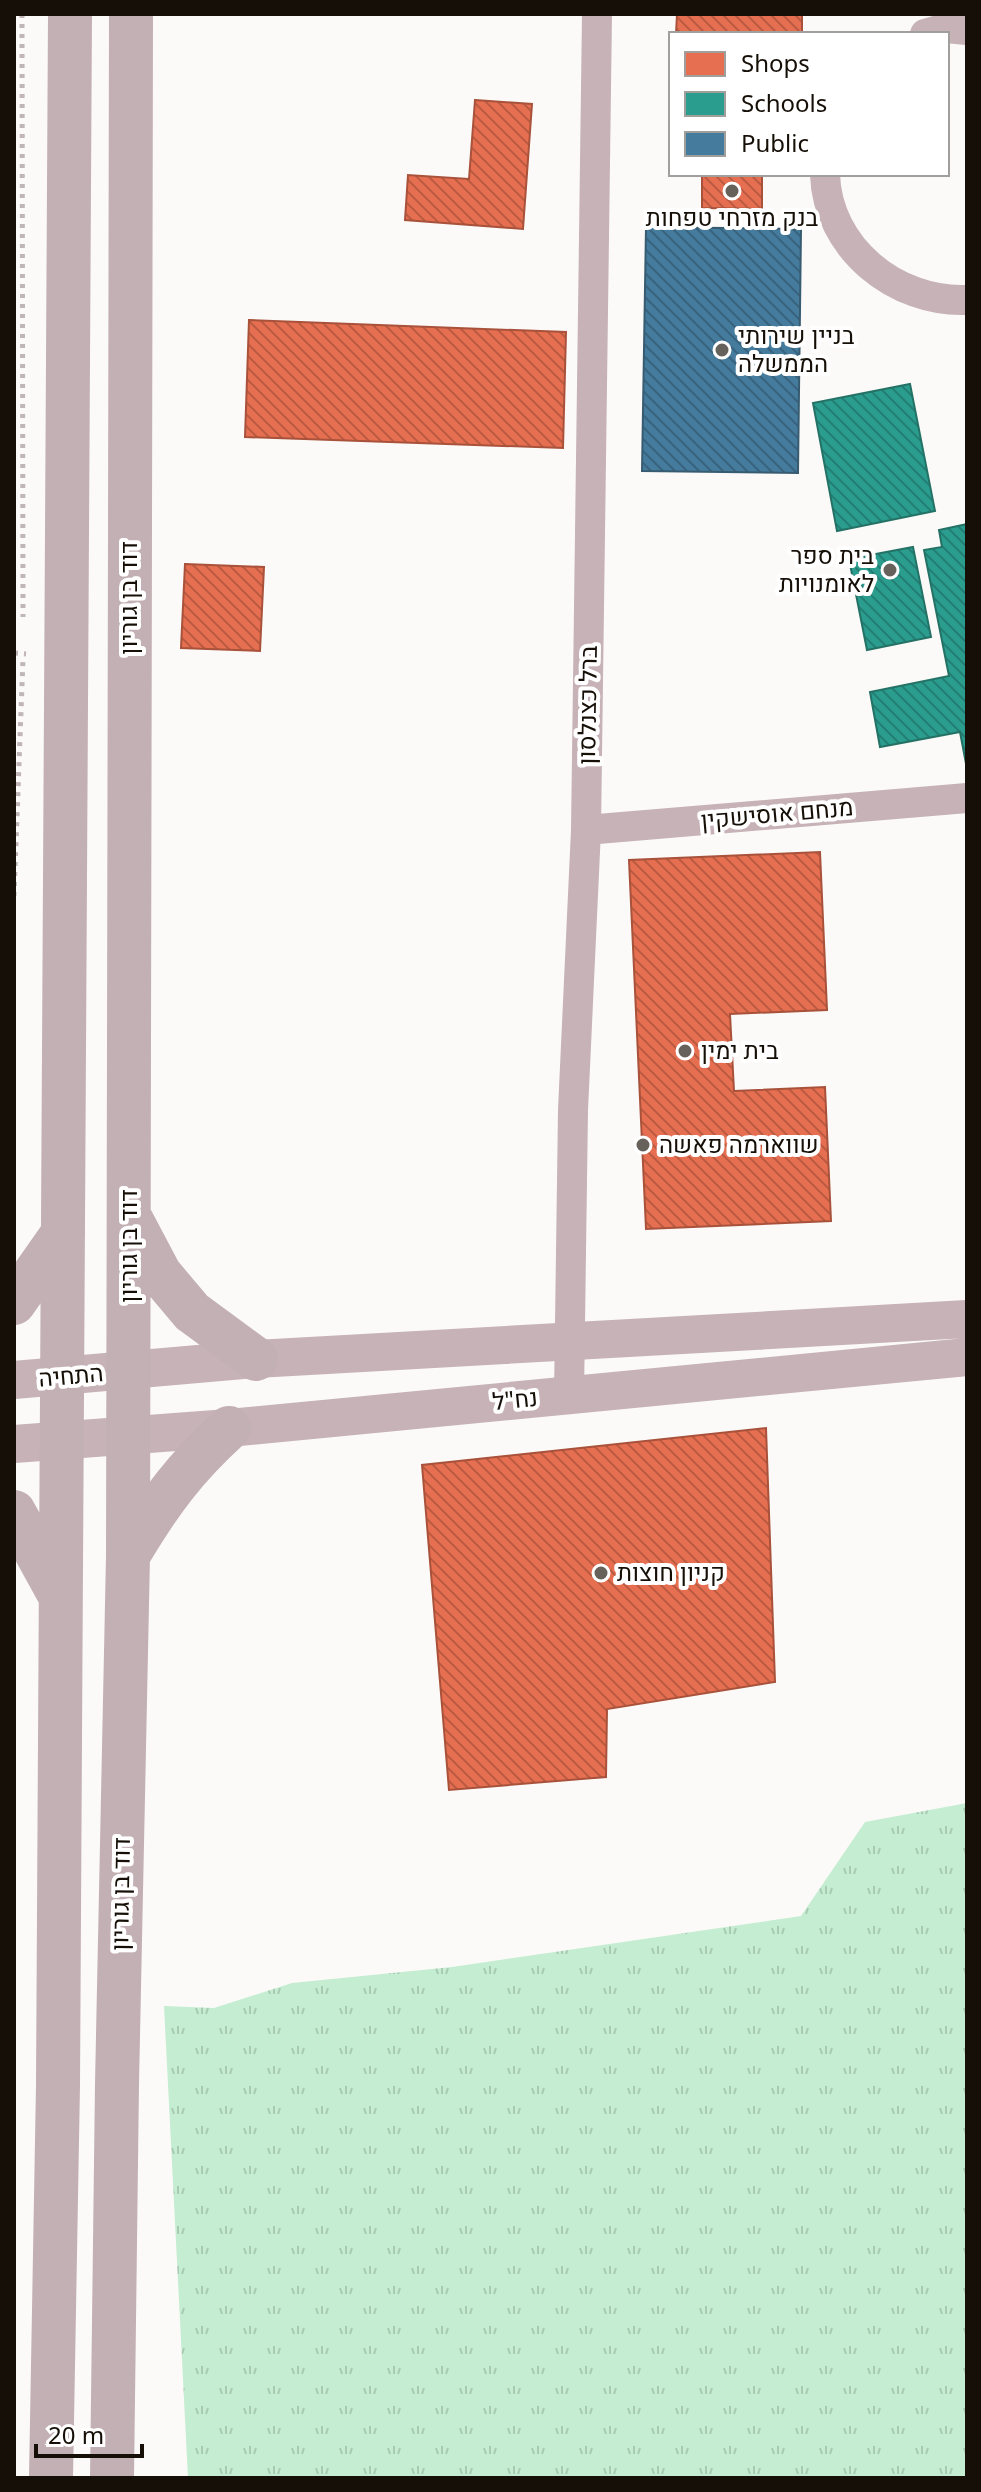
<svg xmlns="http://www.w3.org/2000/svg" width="981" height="2492" font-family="'Noto Sans',Heebo,sans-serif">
  <defs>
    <pattern id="grass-tufts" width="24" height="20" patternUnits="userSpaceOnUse" patternTransform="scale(2)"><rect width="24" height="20" fill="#c4edd2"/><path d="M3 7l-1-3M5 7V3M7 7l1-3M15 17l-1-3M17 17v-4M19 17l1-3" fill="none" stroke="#a8cab3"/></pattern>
    <pattern id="shops-back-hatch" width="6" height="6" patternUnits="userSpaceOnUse" patternTransform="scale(2)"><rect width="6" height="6" fill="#e76f51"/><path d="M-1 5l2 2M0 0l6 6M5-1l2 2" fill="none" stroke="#ba5a41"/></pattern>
    <pattern id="schools-back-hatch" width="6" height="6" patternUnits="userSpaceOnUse" patternTransform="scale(2)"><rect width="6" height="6" fill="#2a9d8f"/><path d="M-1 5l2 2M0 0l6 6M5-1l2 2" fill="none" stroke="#237e73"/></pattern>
    <pattern id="public-back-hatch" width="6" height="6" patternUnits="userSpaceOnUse" patternTransform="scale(2)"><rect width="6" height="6" fill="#457b9d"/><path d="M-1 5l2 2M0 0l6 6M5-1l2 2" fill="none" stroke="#38637e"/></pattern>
  </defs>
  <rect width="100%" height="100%" fill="#fcfaf8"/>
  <!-- grass -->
  <path fill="url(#grass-tufts)" d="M967,1803V2478H188L164,2006L214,2008L292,1983L452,1967L801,1916L865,1822Z"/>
  <!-- shops -->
  <path fill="url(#shops-back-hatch)" stroke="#a8523b" stroke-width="2" d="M677,14H802V34H676Z
    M475,100L532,104L523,229L405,220L408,175L469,179Z
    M702,174H762V209L702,208Z
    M249,320L566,332L563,448L245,437Z
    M185,564L264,567L260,651L181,648Z
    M820,852L827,1010L730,1014L734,1091L825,1087L831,1221L646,1229L629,860Z
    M766,1428L775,1682L607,1709L606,1777L449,1790L422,1465Z"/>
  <!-- schools -->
  <path fill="url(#schools-back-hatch)" stroke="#247266" stroke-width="2" d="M910,384L935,511L837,531L813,403Z
    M967,524V769L960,732L880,747L870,692L949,676L924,550L942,547L939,530Z
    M913,547L931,637L867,650L849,559Z"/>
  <!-- public -->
  <path fill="url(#public-back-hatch)" stroke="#375b70" stroke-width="2" d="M646,227L801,229L798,473L642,471Z"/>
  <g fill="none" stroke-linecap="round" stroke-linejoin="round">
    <!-- path -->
    <path stroke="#c0b6b7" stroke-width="5" stroke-dasharray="4 6" stroke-linecap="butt" d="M22,14L23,617
      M14,653L26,654
      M14,896L23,659"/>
    <!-- minor -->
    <path stroke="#c6b2b7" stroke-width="30" d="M925,34L946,28L967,30
      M825,174C827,248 896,303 967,300
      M586,830L967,798
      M569,1395L573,1110L586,830L597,14"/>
    <!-- tertiary -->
    <path stroke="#c6b2b7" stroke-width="38" d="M14,1380L256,1359L967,1319
      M14,1444L229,1428L967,1357"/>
    <!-- secondary -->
    <path stroke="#c3b0b4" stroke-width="44" d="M132,1221L160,1274L192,1312L256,1359
      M14,1303L63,1233
      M14,1512L59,1594
      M129,1554C160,1502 184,1469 229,1428
      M51,2478L58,2085L70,14
      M112,2478L117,2084L128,1556L131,14"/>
  </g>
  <!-- markers -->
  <g fill="#66615b" stroke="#fff" stroke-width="3">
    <circle cx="732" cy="191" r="8"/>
    <circle cx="722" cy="350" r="8"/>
    <circle cx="890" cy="570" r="8"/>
    <circle cx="685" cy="1051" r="8"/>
    <circle cx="643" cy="1145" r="8"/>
    <circle cx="601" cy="1573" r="8"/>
  </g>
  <g text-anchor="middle" stroke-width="8" stroke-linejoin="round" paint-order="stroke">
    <!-- poi labels -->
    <g font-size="24" fill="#150f07" stroke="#fff" text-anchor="start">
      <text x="732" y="226" text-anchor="middle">בנק מזרחי טפחות</text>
      <text x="738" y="344">בניין שירותי<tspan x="738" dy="28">הממשלה</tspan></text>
      <text x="874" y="564" text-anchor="end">בית ספר<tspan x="874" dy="28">לאומנויות</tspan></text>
      <text x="701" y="1059">בית ימין</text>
      <text x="659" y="1153">שווארמה פאשה</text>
      <text x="617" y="1581">קניון חוצות</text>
    </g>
    <!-- street labels -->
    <g font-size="24" fill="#150f07" stroke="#fff">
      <text transform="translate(129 598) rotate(-90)" y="8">דוד בן גוריון</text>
      <text transform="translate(588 705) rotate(-89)" y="8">ברל כצנלסון</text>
      <text transform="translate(777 814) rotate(-5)" y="8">מנחם אוסישקין</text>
      <text transform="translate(129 1246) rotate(-90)" y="8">דוד בן גוריון</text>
      <text transform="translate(71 1376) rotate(-5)" y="8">התחיה</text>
      <text transform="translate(515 1400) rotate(-6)" y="8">נח"ל</text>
      <text transform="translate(121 1894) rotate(-89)" y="8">דוד בן גוריון</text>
    </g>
  </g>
  <!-- border -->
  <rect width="981" height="2492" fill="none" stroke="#150f07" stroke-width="32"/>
  <!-- legend -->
  <rect x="669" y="32" width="280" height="144" fill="#ffffff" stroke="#a19f9c" stroke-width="2"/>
  <rect x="685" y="52" width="40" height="24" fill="#e76f51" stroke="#a19f9c" stroke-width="2"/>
  <text x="741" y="72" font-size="24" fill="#150f07">Shops</text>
  <rect x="685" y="92" width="40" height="24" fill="#2a9d8f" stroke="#a19f9c" stroke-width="2"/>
  <text x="741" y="112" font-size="24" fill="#150f07">Schools</text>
  <rect x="685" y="132" width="40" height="24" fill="#457b9d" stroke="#a19f9c" stroke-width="2"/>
  <text x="741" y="152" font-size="24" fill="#150f07">Public</text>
  <!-- scale -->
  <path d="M36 2444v12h106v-12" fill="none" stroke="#150f07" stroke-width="4"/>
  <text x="48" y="2444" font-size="24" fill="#150f07" stroke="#ffffff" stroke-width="6" paint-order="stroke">20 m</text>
</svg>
